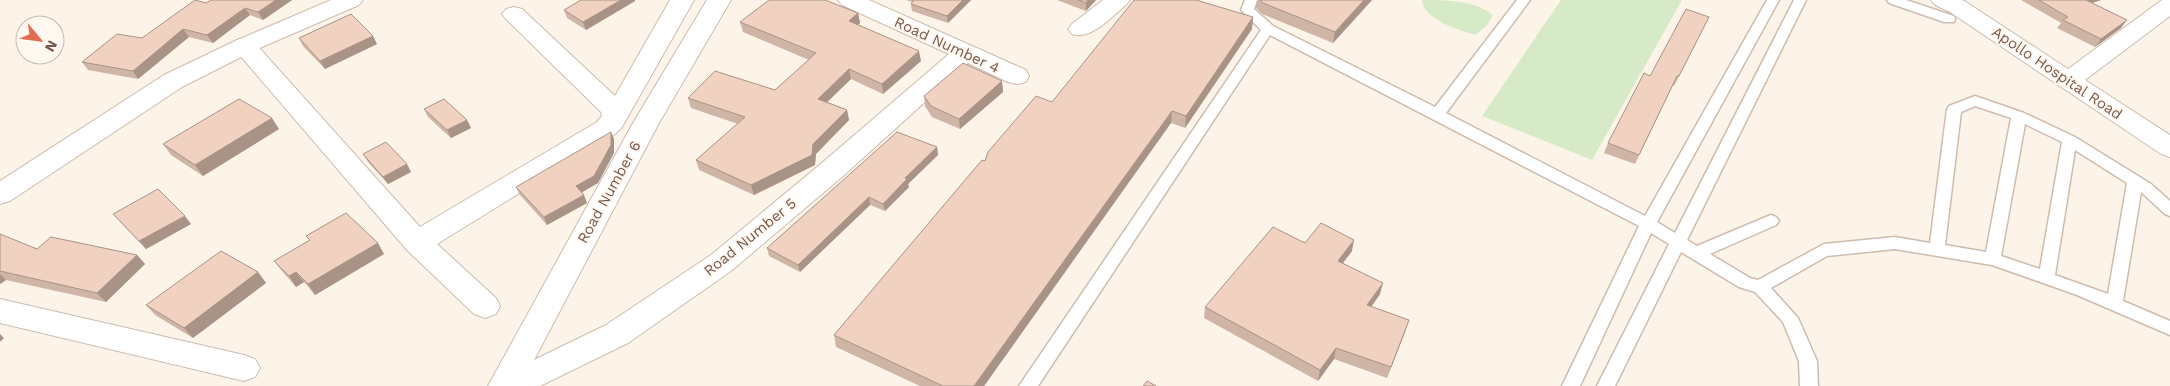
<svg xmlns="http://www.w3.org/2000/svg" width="2170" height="386" font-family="'Work Sans',sans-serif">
  <rect width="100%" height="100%" fill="#fcf4e9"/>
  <!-- green -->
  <path fill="#d7eac7" d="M1422,0C1446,0 1474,0 1493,15L1487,25L1476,35C1461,31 1422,19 1422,0Z
    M1561,0H1682L1592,160L1482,116Z"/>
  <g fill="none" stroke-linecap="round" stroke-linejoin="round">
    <defs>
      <path id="service" d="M1245,0H1257L1254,9L1273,26L1435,107L1517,0H1530L1446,113L1645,216L1767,0H1779L1657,222L1675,233L1794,0H1806L1687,240L1697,246L1766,217L1771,215L1776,217L1779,221L1776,225L1710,254L1750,278L1758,280L1824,244L1895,237L1930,243L1947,109L1949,106L1975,96L2024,113L2075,137L2151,184L2170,201V216L2165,214L2141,192L2123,301L2170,321V335L2077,295L1992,265L1895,249L1827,256L1771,288L1798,318L1817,361L1818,386H1800L1799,361L1783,322L1755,292L1739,287L1681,252L1615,386H1597L1669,244L1651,233L1580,386H1562L1639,226L1270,35L1038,386H1019L1261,30L1241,10ZM1975,106L2011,118L1986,252L1945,245L1961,112ZM2025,124L2062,142L2040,269L2001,256ZM2075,150L2127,183L2108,294L2055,275Z
        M1887,0H1906L1954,16L1955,19L1954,22H1944L1889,3Z"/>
      <path id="minor" d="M670,0H694L622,127L615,134L437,244L496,298L500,306L496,314L485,318L474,314L407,250L232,46L235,41L244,38L253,41L420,227L597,122L602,116L601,112L506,19L502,14L506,9L514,7L522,9L615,96Z
        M707,0H731L659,123L534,360L606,325L711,255L823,162L949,54L842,5L838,0H869L1026,70L1029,76L1026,82L1017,84L1008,82L968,63L843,176L731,271L628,343L540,386H488L633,123Z
        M1103,0H1130L1126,5C1111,17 1092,40 1072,34L1068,29L1072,24Z
        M1931,0H1962L1966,2L2068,69L2162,0H2170V16L2085,80L2170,135V157L2161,154L1950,12L1935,5Z
        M0,299L244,355L255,359L260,368L255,377L244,381L0,323Z"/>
      <path id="tertiary" d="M331,0H363L359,5L253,51L182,87L10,201L0,204V181L164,75L235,41Z"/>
    </defs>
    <!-- service casing -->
    <use href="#service" stroke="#cebbaf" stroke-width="3"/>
    <!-- minor casing -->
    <use href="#minor" stroke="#cebbaf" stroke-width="2"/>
    <!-- tertiary casing -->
    <use href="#tertiary" stroke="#cebbaf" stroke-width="2"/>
    <!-- service -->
    <use href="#service" fill="#fff" fill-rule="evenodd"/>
    <!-- minor -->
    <use href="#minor" fill="#fff" fill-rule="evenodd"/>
    <!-- tertiary -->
    <use href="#tertiary" fill="#fff" fill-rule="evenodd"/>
  </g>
  <!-- wall -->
  <path fill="#cfb5a6" d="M292,0L263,20L250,15L213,43L189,37L138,79L88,70L82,62L142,38L206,3Z
    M581,0H635V1L586,30L567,18L564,10Z
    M906,0H971L948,23L912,11L911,4L912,2Z
    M1057,0H1096L1086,11Z
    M1257,0H1372L1333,43L1262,14L1256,8Z
    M2021,0H2101L2092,3L2121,28L2095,47L2057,28L2061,23Z
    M858,13L860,23L858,24L921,61L883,94L851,79L827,102L847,110L849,120L816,154L815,165L754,195L699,170L696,160L738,124L691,108L688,98L775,90L809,60L743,32L740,22Z
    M1253,17L1252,29L1185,128L1171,123L984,386H920L836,347L834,335L985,161L1052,102Z
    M1709,17L1674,86L1673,85L1635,164L1604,153L1608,143L1650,76Z
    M299,38L377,44L325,69L303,46Z
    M1002,81L1003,92L960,129L932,117L925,106L924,96Z
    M424,109L467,120L471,128L451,138L428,117Z
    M279,129L203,176L171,155L163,144Z
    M614,139V153L598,183L582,192L587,203L547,225L520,195L516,187Z
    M937,147L938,155L908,184L909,187L885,211L870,205L800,272L769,256L767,248Z
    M363,154L411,172L388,184L368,162Z
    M113,214L191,224L146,249Z
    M0,234L37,249L137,255L145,264L106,302L6,280L0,284Z
    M306,236L384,254L315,295L304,282L296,287L282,271L274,261L310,240Z
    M1305,243L1352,251L1343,263L1380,294L1371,307L1405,332L1387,378L1334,359L1318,381L1204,318L1205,307Z
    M258,272L266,283L193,338L155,315L146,305Z"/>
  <!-- shaded-wall -->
  <path fill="#a99387" d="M276,0H292L263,20L258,12Z
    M621,0H635V1L586,30L583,22Z
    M963,0H971L948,23L947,16Z
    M1088,0H1096L1086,11V3Z
    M1364,0H1372L1333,43L1335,32Z
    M2084,0H2101L2079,7Z
    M245,8L250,15L213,43L207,35Z
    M858,13L860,23L851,31L849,21Z
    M1253,17L1252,29L1185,128L1186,116Z
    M2127,20L2121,28L2095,47L2101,39Z
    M183,29L189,37L138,79L133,71Z
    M373,36L377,44L325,69L320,61Z
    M919,51L921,61L883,94L882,84Z
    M849,69L851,79L820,109L818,99Z
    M1002,81L1003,92L960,129L959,119Z
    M847,110L849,120L816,154L815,165L754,195L751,185L813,144Z
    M1172,111L1171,123L984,386H974Z
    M272,118L279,129L203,176L195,165Z
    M467,120L471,128L451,138L447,130Z
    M611,132L614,139V153L598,183L579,194L576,186Z
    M937,147L938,155L908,184L909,187L885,211L883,204L905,178Z
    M407,164L411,172L388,184L383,177Z
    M584,195L587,203L547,225L544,217Z
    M869,197L870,205L800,272L798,265Z
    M185,216L191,224L146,249L139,241Z
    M1354,240L1352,251L1336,272L1338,261Z
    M378,243L384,254L315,295L308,284Z
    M137,255L145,264L106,302L97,293Z
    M258,272L266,283L193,338L184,328Z
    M296,272L304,282L296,287L289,276Z
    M0,274L6,280L0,284Z
    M1383,283L1380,294L1364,317L1367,305Z
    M1409,320L1405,332L1387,378L1391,367Z
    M0,334L4,338L0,342Z
    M1336,348L1334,359L1318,381L1320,370Z"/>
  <!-- building -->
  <path fill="#f1d2c1" stroke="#a99387" d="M195,0L206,3L211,0H276L258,12L245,8L207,35L183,29L133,71L82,62L117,34L142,38Z
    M581,0H621L583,22L564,10Z
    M769,0H825L858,13L849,21L919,51L882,84L849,69L818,99L847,110L813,144L812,155L751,185L696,160L745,117L688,98L715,71L775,90L816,53L740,22Z
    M914,0H963L947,16L911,4Z
    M1078,0H1088L1086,3Z
    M1134,0H1196L1253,17L1186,116L1172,111L974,386H943L834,335L982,160L985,161L988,152L1036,96L1052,102Z
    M1260,0H1364L1335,32L1263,3Z
    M2039,0H2086L2127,20L2101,39L2063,20L2068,17Z
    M1686,9L1709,17L1679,76H1677L1639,155L1608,143L1644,73L1650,76Z
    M351,14L373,36L320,61L299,38Z
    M963,63L1002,81L959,119L931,106L924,96Z
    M239,99L272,118L195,165L163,144Z
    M444,99L467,120L447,130L424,109Z
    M611,132V145L594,176L576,186L584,195L544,217L516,187Z
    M897,132L937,147L905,178L907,179L883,204L869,197L798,265L767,248Z
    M386,142L407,164L383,177L363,154Z
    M158,189L185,216L139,241L113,214Z
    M346,213L378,243L308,284L296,272L289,276L274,261L310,240L306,236Z
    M1321,223L1354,240L1338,261L1383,283L1367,305L1409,320L1391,367L1336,348L1320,370L1205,307L1273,227L1305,243Z
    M0,234L37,249L51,237L137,255L97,293L0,271Z
    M221,251L258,272L184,328L146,305Z
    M1147,381L1156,386H1143Z"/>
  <g text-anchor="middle" stroke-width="4" stroke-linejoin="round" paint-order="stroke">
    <!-- street labels -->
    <g font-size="15" fill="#765a4d" stroke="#fff8f0">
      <text transform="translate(947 45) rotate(25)" y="5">Road Number 4</text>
      <text transform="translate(2057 73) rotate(34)" y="5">Apollo Hospital Road</text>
      <text transform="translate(609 192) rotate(-61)" y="5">Road Number 6</text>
      <text transform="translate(750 237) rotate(-39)" y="5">Road Number 5</text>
    </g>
  </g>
  <!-- north arrow -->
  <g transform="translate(40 40) rotate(119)"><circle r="24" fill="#fff8f0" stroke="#c8b9af"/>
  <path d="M0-4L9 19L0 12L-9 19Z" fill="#e26b52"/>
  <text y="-8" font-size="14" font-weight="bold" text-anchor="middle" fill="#765a4d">N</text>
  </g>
</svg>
